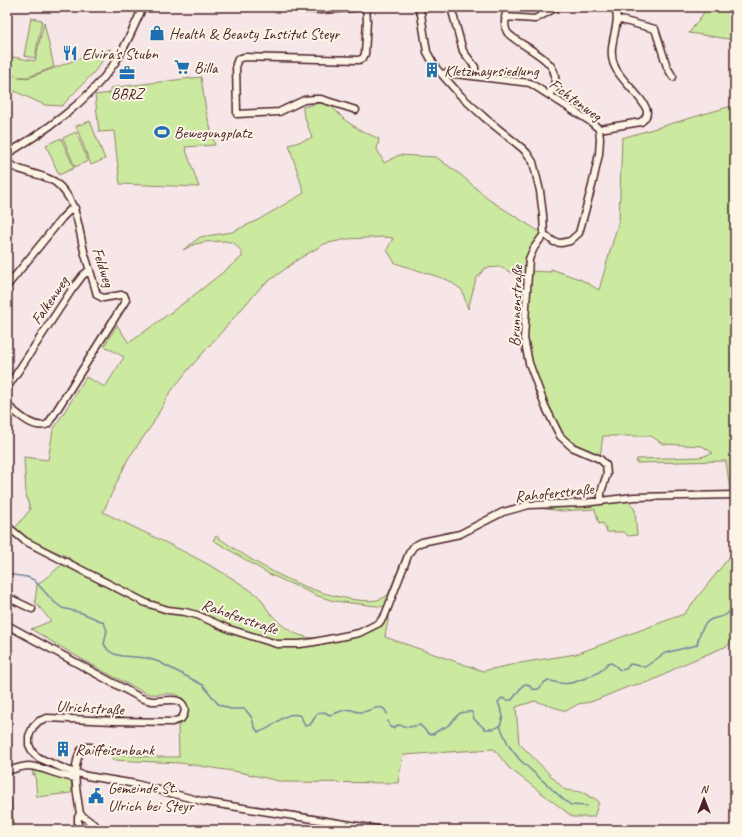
<svg xmlns="http://www.w3.org/2000/svg" width="742" height="837" font-family="Caveat,sans-serif">
  <rect width="100%" height="100%" fill="#f7e6e7"/>
  <filter id="ink" filterUnits="userSpaceOnUse"><feTurbulence type="fractalNoise" baseFrequency=".025" numOctaves="2"/><feDisplacementMap in="SourceGraphic" scale="8" xChannelSelector="R" yChannelSelector="G"/><feConvolveMatrix kernelMatrix="1 2 1 2 8 2 1 2 1" color-interpolation-filters="sRGB"/></filter>
  <g filter="url(#ink)">
    <!-- green -->
    <path fill="#cce9a0" stroke="#8b8466" d="M708,7H735V40L689,33Z
      M31,18L42,20L35,58L24,56Z
      M44,22L54,67L28,77H17L28,78L75,60L111,49L95,71L62,106L45,105L7,88V70L15,76L7,69V56L35,61Z
      M201,77L206,111L215,145L185,147L199,187L120,184L114,131L99,132L95,95L110,93V88Z
      M319,103L331,106L346,121L360,130L379,139L377,149L384,163L399,155L436,157L461,175L488,199L540,232L526,275L518,276L500,267L485,268L476,279L468,309L462,290L448,280L395,263L387,250L393,238L384,237L347,239L324,244L297,260L261,287L188,370L169,394L152,425L128,459L103,512C154,538 210,561 256,594C261,598 264,604 267,609C277,622 289,633 306,637C322,641 373,631 382,615C383,613 384,609 385,607L334,601L318,596L269,574L213,540L216,536C257,565 301,591 350,599C363,601 378,603 388,595L407,548L416,549C402,568 388,614 385,637L483,671L520,663L576,654L684,614L735,550V639L727,646L679,666L662,676L649,682L630,686L591,702L578,704L566,711L535,701L516,707L519,743L565,790L581,792L588,795L589,797L594,798L599,802L594,817H573L509,768L494,749L403,755L398,783L283,782L239,772L180,763L112,760L113,754L150,757H179L178,726C179,725 181,724 183,723C188,717 187,702 181,697C174,690 155,697 146,693C106,674 69,652 31,629L51,621L35,602L37,585L70,558L30,540L15,528L30,510L26,494L24,457L48,460L53,430L86,377L105,387L124,357L104,346L117,325L129,343L193,296L242,257V252L234,243L226,241L205,242L195,244L183,250L200,237L232,232L258,220L304,193L289,145L312,138L303,112V107Z
      M735,105V526L726,461L636,463L637,459L701,457L713,453L702,446L663,444L651,436H603L600,457L558,438L551,424L534,385L525,356L530,298V271L551,272V269L582,280L599,290L619,220L622,138Z
      M90,121L105,159L91,165L76,126Z
      M76,132L88,161L75,167L63,138Z
      M61,138L74,168L59,175L46,145Z
      M628,500L635,510L637,535L628,536L624,532H607L603,523L599,524L595,509L562,511L537,508L525,509L535,507Z
      M32,769L71,779L72,790L71,793L37,797L35,774L33,775Z
      M11,797L14,830H7V798Z"/>
    <g fill="none" stroke-linecap="round" stroke-linejoin="round">
      <!-- stream -->
      <path stroke="#70869e" stroke-width="1.5" d="M7,572L13,575L27,577L34,580L53,601L62,608L82,613L103,622L107,630L104,644L108,650L114,654L122,656L147,658L159,662L203,685L218,704L230,709H245L252,718L254,726L258,732C275,730 282,709 301,716L305,726L310,725L317,714L324,712L330,715C335,714 340,711 345,710C350,708 355,712 360,712C369,713 383,700 387,714
        M388,721L390,727L393,728L398,725L409,727L420,725L429,734H433C438,730 445,728 450,724C458,715 458,711 472,712L474,719L485,729H493L500,726L509,746L520,760L564,800L571,805L587,806
        M500,726L503,716L498,702L502,698L506,700H512L523,685L526,684L529,685L532,689C543,691 540,683 547,681C551,680 556,683 560,683C565,684 573,683 578,681C585,678 593,676 599,672C610,666 604,655 620,670L626,669L630,664L645,667L665,653L697,645C699,636 702,623 712,619C717,617 723,617 727,614C732,611 731,604 735,601"/>
      <defs>
        <path id="minor" d="M285,7L321,10L364,7
          M417,7L421,14L427,52L436,68L461,96L485,118L522,148L527,153L533,162L540,191L543,215L544,234L534,248L529,259L524,338L529,363L545,406L560,436L572,447L600,459L606,465L607,474L601,492V500
          M451,7L463,51L475,67V76
          M507,7C506,15 503,25 507,32C510,36 515,39 519,42C539,55 568,68 549,95
          M505,17L535,19L557,7
          M617,19L655,29L667,67L673,77
          M442,74L447,73L530,83L591,122L599,129L600,139L599,154L592,186L579,233L570,241L561,243L554,242L544,234
          M356,110L321,99H315L304,100L279,112L237,114L236,64L238,59L244,57L359,60L363,58L365,54L367,21L366,7
          M599,129L641,122C645,119 647,116 647,112C646,100 620,80 615,67C605,46 622,27 615,7
          M7,154C46,130 87,103 114,64C126,47 134,26 143,7
          M7,162C16,172 42,173 55,182C77,199 78,226 84,251C88,265 93,280 97,295L103,298L121,295H124L126,300L48,424C34,431 17,413 7,405
          M7,286L62,218L70,210L75,208
          M7,388L71,291L83,275L90,270
          M7,526L25,541L146,603L168,610L185,612L197,615L229,629L277,644H300L314,642L359,633L379,623L385,615L409,553L414,546L422,542L460,534L503,512L529,505L583,503L634,497L735,495
          M7,597L32,609
          M7,625L139,697C143,699 147,700 152,701C161,702 180,695 184,707C186,711 184,715 181,719L172,722L114,721L47,718L39,721L33,727L29,736V745L33,753L39,758L67,770L87,776L136,784L205,802L383,830
          M7,771C14,769 22,766 29,766C43,767 59,776 75,778
          M80,814L101,830
          M78,830V817L80,814C77,793 71,769 81,750L85,747H91"/>
      </defs>
      <!-- minor casing -->
      <use href="#minor" stroke="#4a1f2b" stroke-width="9"/>
      <!-- minor -->
      <use href="#minor" stroke="#fcf5e5" stroke-width="6"/>
    </g>
  </g>
  <!-- icons -->
  <defs>
    <symbol id="shop-bare" viewBox="-9 -9 18 18"><path d="M-5-2.5h2.3a2.7 3.5 0 0 1 5.4 0H5L5.5 6h-11ZM-1.5-2.5h3a1.5 2.3 0 0 0-3 0Z" fill="#1f6fb2" stroke="#fcf5e5" stroke-width="2.5" paint-order="stroke"/></symbol>
    <symbol id="restaurant-bare" viewBox="-9 -9 18 18"><path d="M-5-6h1v4h1v-4h1v4h1v-4h1v5L-1.5 .5V6h-2V.5L-5-1ZM5-6V6H3V1.5H1.5Q1.5-4 5-6Z" fill="#1f6fb2" stroke="#fcf5e5" stroke-width="2.5" paint-order="stroke"/></symbol>
    <symbol id="supermarket-bare" viewBox="-9 -9 18 18"><path d="M-6-5.5h2.5l.6 2H6L4.5 2H-2.5L-4.4-4H-6ZM-1.5 3.2a1.3 1.3 0 1 0 .1 0ZM3 3.2a1.3 1.3 0 1 0 .1 0Z" fill="#1f6fb2" stroke="#fcf5e5" stroke-width="2.5" paint-order="stroke"/></symbol>
    <symbol id="building-bare" viewBox="-9 -9 18 18"><path d="M-4-6H4V6H1V3H-1V6H-4ZM-2.5-4.3h1.7v1.8h-1.7ZM.8-4.3h1.7v1.8H.8ZM-2.5-1h1.7V.8h-1.7ZM.8-1h1.7V.8H.8Z" fill="#1f6fb2" stroke="#fcf5e5" stroke-width="2.5" paint-order="stroke"/></symbol>
    <symbol id="office-bare" viewBox="-9 -9 18 18"><path d="M-6-3h4V-5.5h4V-3h4V5H-6ZM-1-4.5V-3h2v-1.5ZM-6 0V1H6V0Z" fill="#1f6fb2" stroke="#fcf5e5" stroke-width="2.5" paint-order="stroke"/></symbol>
    <symbol id="stadium-bare" viewBox="-9 -9 18 18"><path d="M0-5a6.5 5 0 1 0 0 10a6.5 5 0 1 0 0-10ZM-3.5-1.8h7v3.6h-7Z" fill="#1f6fb2" stroke="#fcf5e5" stroke-width="2.5" paint-order="stroke"/></symbol>
    <symbol id="civic-bare" viewBox="-9 -9 18 18"><path d="M-.6-6.5H3V-4.5H.6V-3L4-1V1h2V6H-6V1h2V-1L-.6-3ZM-1.2 2.5V6h2.4V2.5Z" fill="#1f6fb2" stroke="#fcf5e5" stroke-width="2.5" paint-order="stroke"/></symbol>
  </defs>
  <g fill-rule="evenodd">
    <use href="#shop-bare" x="146" y="22" width="22" height="22"/>
    <use href="#restaurant-bare" x="59" y="42" width="22" height="22"/>
    <use href="#supermarket-bare" x="171" y="56" width="22" height="22"/>
    <use href="#building-bare" x="421" y="59" width="22" height="22"/>
    <use href="#office-bare" x="116" y="62" width="22" height="22"/>
    <use href="#stadium-bare" x="151" y="121" width="22" height="22"/>
    <use href="#building-bare" x="52" y="738" width="22" height="22"/>
    <use href="#civic-bare" x="85" y="785" width="22" height="22"/>
  </g>
  <g text-anchor="middle" stroke-width="4" stroke-linejoin="round" paint-order="stroke">
    <!-- poi labels -->
    <g font-size="16" fill="#4a1f2b" stroke="#fcf5e5" text-anchor="start">
      <text x="169" y="39">Health &amp; Beauty Institut Steyr</text>
      <text x="82" y="59">Elvira's Stubn</text>
      <text x="194" y="73">Billa</text>
      <text x="444" y="76">Kletzmayrsiedlung</text>
      <text x="127" y="99" text-anchor="middle">BBRZ</text>
      <text x="174" y="138">Bewegungplatz</text>
      <text x="75" y="755">Raiffeisenbank</text>
      <text x="108" y="793">Gemeinde St.<tspan x="108" dy="18">Ulrich bei Steyr</tspan></text>
    </g>
    <!-- street labels -->
    <g font-size="16" fill="#4a1f2b" stroke="#fcf5e5">
      <text transform="translate(576 99) rotate(36)" y="6">Fichtenweg</text>
      <text transform="translate(104 267) rotate(72)" y="6">Feldweg</text>
      <text transform="translate(49 300) rotate(-56)" y="6">Falkenweg</text>
      <text transform="translate(515 306) rotate(-88)" y="6">Brunnenstraße</text>
      <text transform="translate(554 492) rotate(-6)" y="6">Rahoferstraße</text>
      <text transform="translate(240 616) rotate(19)" y="6">Rahoferstraße</text>
      <text transform="translate(90 707) rotate(3)" y="6">Ulrichstraße</text>
    </g>
  </g>
  <!-- margin -->
  <rect width="742" height="837" fill="none" stroke="#fcf5e5" stroke-width="24"/>
  <rect x="12" y="12" width="718" height="813" fill="none" stroke="#4a1f2b" stroke-width="1.5" filter="url(#ink)"/>
  <!-- north arrow -->
  <g transform="translate(704 799)" stroke="#fcf5e5" stroke-width="3" paint-order="stroke">
  <path d="M0-3L7 15L0 10L-7 15Z" fill="#4a1f2b"/>
  <text y="-6" font-size="11" font-weight="bold" text-anchor="middle" fill="#4a1f2b">N</text>
  </g>
</svg>
